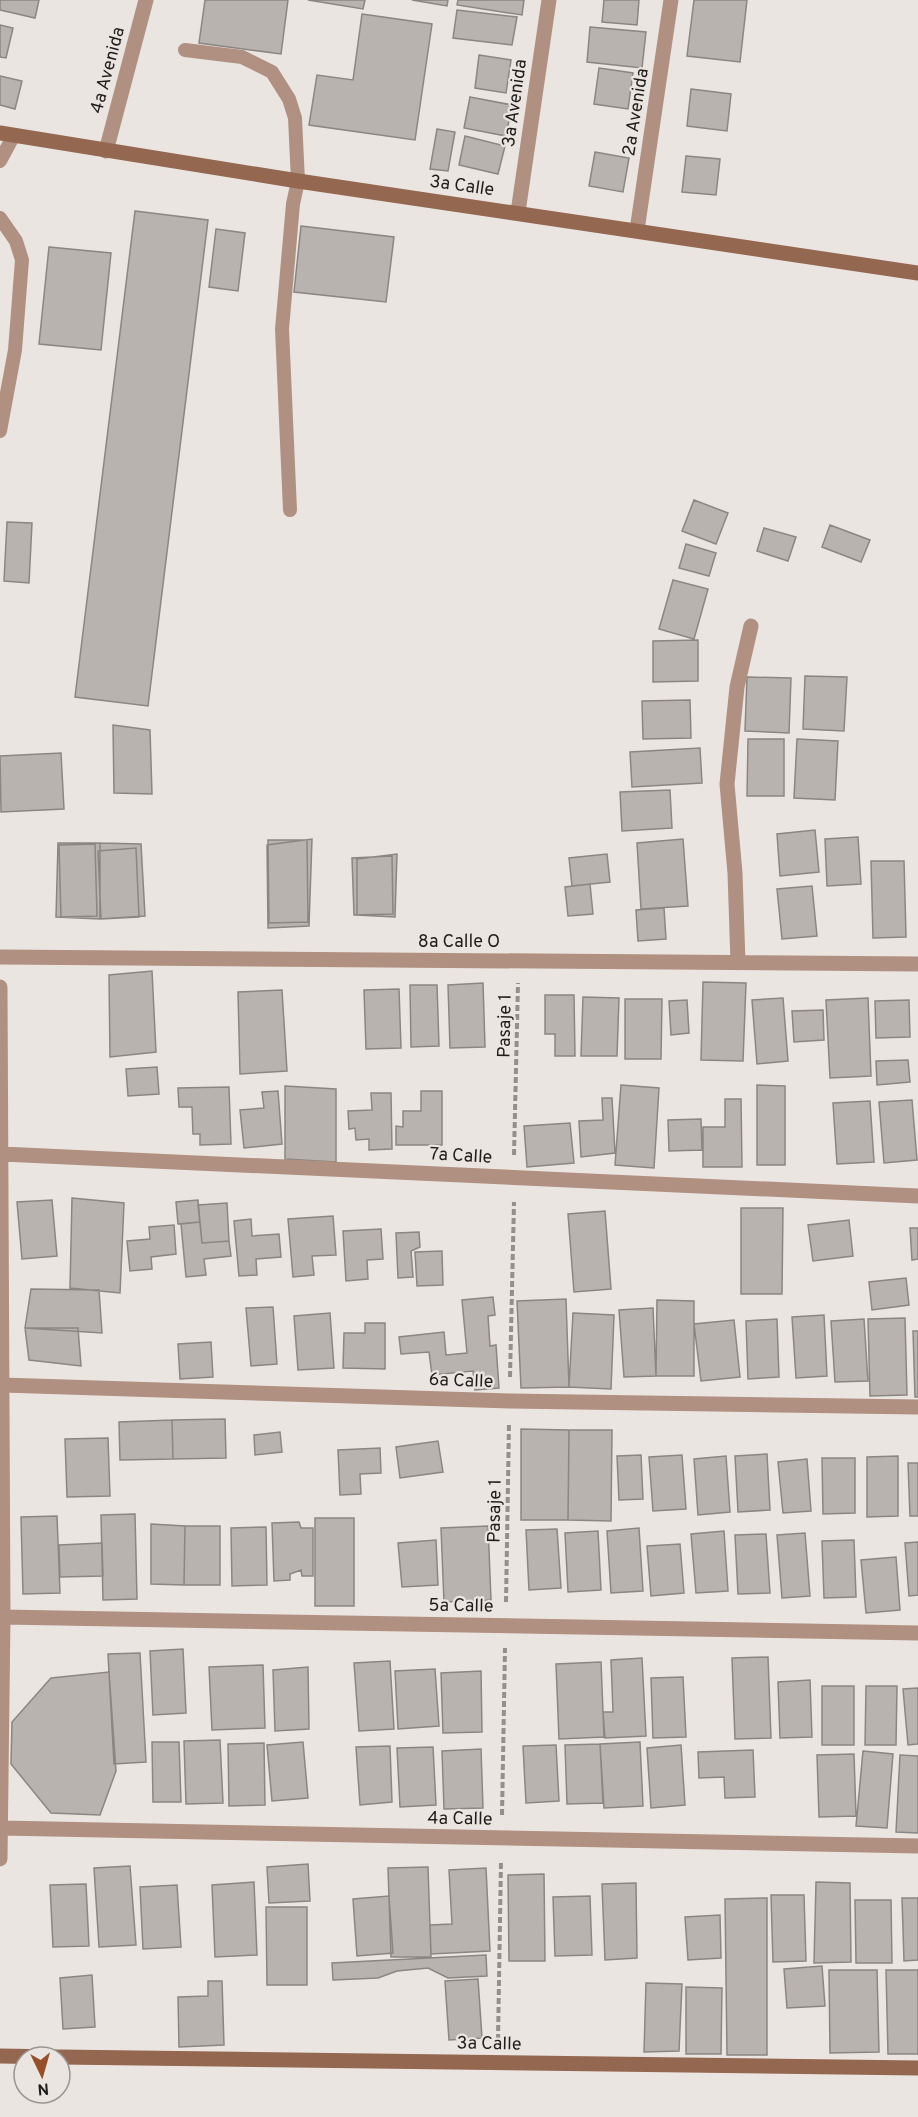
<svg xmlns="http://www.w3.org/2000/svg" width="918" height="2117" font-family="Overpass,sans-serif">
  <rect width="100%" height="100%" fill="#ebe5e1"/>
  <!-- building -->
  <path fill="#b9b3b0" stroke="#8b8683" stroke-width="1.5" d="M0,0H39L35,18L0,10Z
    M205,0H288L281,54L199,43Z
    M308,0H365L363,9Z
    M412,0H448L447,6Z
    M458,0H524L522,15L457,5Z
    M604,0H639L637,25L602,22Z
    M694,0H747L740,62L687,56Z
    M457,10L517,17L512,45L453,38Z
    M362,14L432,24L415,140L309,125L317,75L353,80Z
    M0,25L13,28L6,58L0,57Z
    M590,27L646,32L642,68L587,62Z
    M479,55L511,60L506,93L475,88Z
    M599,68L633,73L628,109L594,104Z
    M0,76L22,81L15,109L0,105Z
    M691,89L731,94L727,131L687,126Z
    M470,97L512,105L506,136L464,128Z
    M437,129L455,132L448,171L430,169Z
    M465,136L505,146L498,174L459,165Z
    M595,152L629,158L623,192L589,186Z
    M686,156L720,159L716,195L682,192Z
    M135,211L208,220L148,706L75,697Z
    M301,226L394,237L386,302L294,292Z
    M216,229L245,233L238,291L209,287Z
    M49,247L111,253L101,350L39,344Z
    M694,500L728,513L716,544L682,531Z
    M7,522L32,523L29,583L4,581Z
    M830,525L870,540L861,562L822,547Z
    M764,528L796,537L788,561L757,551Z
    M686,544L716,553L709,576L679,568Z
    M673,580L708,589L694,639L659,629Z
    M698,640V681L653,682V641Z
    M805,676L847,677L844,731L803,729Z
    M747,677L791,678L789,733L745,731Z
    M690,700L691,738L643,739L642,701Z
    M113,725L150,730L152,794L114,793Z
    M748,739H784V796H747Z
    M797,739L838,741L835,800L794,798Z
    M700,748L702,783L632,787L630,752Z
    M61,753L64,809L1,812L0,756Z
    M670,790L672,828L622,831L620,792Z
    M815,830L819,872L780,876L777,834Z
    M858,837L861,884L827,886L825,839Z
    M312,839L309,926L268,928L267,845Z
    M683,839L688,906L641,909L637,843Z
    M268,840H307L308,922L269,923Z
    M58,843H100V919L56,917Z
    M100,843L141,844L145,916L100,919Z
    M95,844L97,916L61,917L59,845Z
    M136,848L139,917L101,919L98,851Z
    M397,854L395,917L357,915V859Z
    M607,854L610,882L572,886L569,858Z
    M392,856L393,914L354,915L352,858Z
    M871,861H904L906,937L873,938Z
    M590,884L593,914L568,916L565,887Z
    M812,886L817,936L782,939L777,889Z
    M664,908L666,939L638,941L636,910Z
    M152,971L156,1052L110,1057L109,975Z
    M703,982L746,983L743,1061L701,1060Z
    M483,983L485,1047L450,1048L448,985Z
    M410,985H437L439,1046L411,1047Z
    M399,989L401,1048L366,1049L364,990Z
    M282,990L287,1071L240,1074L238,992Z
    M545,995H574L575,1056H555V1034H545Z
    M583,997L619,998L617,1056H581Z
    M783,998L788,1061L757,1064L752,1000Z
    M868,998L871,1076L830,1078L826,1000Z
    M625,999H662L661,1059H625Z
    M687,1000L689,1033L671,1035L669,1001Z
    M909,1000L910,1037L876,1038L875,1001Z
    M823,1010L824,1040L794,1042L792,1011Z
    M908,1060L910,1082L877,1085L876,1061Z
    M157,1067L159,1094L128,1096L126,1069Z
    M621,1085L659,1088L654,1168L615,1165Z
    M757,1085L785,1086V1165H757Z
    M285,1086L336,1089V1162L285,1159Z
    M229,1087L231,1144L200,1145V1134H193L192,1107H179L178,1088Z
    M278,1091L282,1144L244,1148L240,1110L264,1108L262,1092Z
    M421,1091H442V1145H396V1126L403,1127V1111H421Z
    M371,1093H391L392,1149L369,1150V1139L356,1140L355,1128L349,1129L348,1111L372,1110Z
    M602,1098H612L615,1153L581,1157L579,1121L603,1120Z
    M725,1099H741L742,1167H703V1127H725Z
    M912,1100L917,1160L884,1163L879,1102Z
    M870,1101L874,1162L837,1164L833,1103Z
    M701,1119L702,1150L669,1151L668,1120Z
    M570,1123L574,1163L527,1167L524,1126Z
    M72,1198L124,1203L120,1293L70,1288Z
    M52,1200L57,1256L22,1259L17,1202Z
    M198,1200L200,1222L178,1224L176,1202Z
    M227,1203L229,1241L202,1243L198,1205Z
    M741,1208H783L782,1294H741Z
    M605,1211L611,1289L574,1292L568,1214Z
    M333,1216L336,1255L312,1256L314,1275L293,1277L288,1219Z
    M251,1219L252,1236L279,1234L281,1257L256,1259L257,1275L239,1276L234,1221Z
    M849,1220L853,1256L813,1261L808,1225Z
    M200,1222L202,1243L229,1241L231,1256L204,1259L206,1275L186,1277L181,1224Z
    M174,1225L176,1254L151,1257L152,1269L130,1271L127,1241L150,1239L149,1227Z
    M910,1228H918V1259L912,1260Z
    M381,1229L383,1259L367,1260L368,1279L346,1281L343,1231Z
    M419,1232L420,1247L411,1251L413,1277L398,1278L396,1233Z
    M442,1251L443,1285L417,1286L415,1252Z
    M906,1278L909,1305L872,1310L869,1282Z
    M31,1289L99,1290L102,1333L25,1328Z
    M493,1297L495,1315L488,1316L490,1346L496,1345L499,1388L475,1390L473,1371L432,1375L429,1352L401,1354L399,1337L444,1332L446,1355L467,1353L462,1300Z
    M566,1299L569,1387L521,1388L517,1301Z
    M657,1300L694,1301V1376H656Z
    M273,1307L277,1364L251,1366L246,1308Z
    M653,1308L656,1376L624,1377L619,1310Z
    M330,1313L334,1368L298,1370L294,1316Z
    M573,1313L614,1315L611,1389L569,1387Z
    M824,1315L827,1376L796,1378L792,1317Z
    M905,1318L907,1395L870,1396L868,1319Z
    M777,1319L779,1377L748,1379L746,1321Z
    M864,1319L868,1381L835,1382L831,1321Z
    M734,1320L740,1377L701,1381L694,1324Z
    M365,1323H385V1369L343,1368L344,1333H365Z
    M25,1328H78L81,1366L29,1360Z
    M913,1331H918V1397H915Z
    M211,1342L213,1377L180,1379L178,1344Z
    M225,1419L226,1458L173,1459L172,1420Z
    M172,1420L173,1459L120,1460L119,1422Z
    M521,1429L569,1430L568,1520H521Z
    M569,1430H612L611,1521L568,1520Z
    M280,1432L282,1452L255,1455L254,1435Z
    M108,1438L110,1496L67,1497L65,1439Z
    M438,1441L443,1472L400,1478L396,1447Z
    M380,1448L381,1473L360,1474L361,1494L340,1495L338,1450Z
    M767,1454L770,1510L738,1512L735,1456Z
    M641,1455L643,1499L619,1500L617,1456Z
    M682,1455L686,1509L653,1511L649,1457Z
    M726,1456L730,1512L698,1515L694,1459Z
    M898,1456V1516L867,1517V1457Z
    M822,1458H855V1513L823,1514Z
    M807,1459L811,1511L783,1513L778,1462Z
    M908,1463H918V1516H910Z
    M135,1514L137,1599L103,1600L101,1515Z
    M57,1516L60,1593L23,1594L21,1517Z
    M315,1518H354V1606H315Z
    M299,1522L301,1528H313V1576H302L301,1570L290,1574V1580L274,1581L272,1523Z
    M151,1524L185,1526L184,1585L151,1584Z
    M185,1526H220V1585H184Z
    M488,1526L491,1600L444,1602L441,1528Z
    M266,1527L267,1585L232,1586L231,1528Z
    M639,1528L643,1591L611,1593L607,1531Z
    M557,1529L561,1588L529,1590L526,1530Z
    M598,1531L601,1590L568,1592L565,1533Z
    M724,1531L728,1591L696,1593L691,1534Z
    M805,1533L810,1596L782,1598L777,1535Z
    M766,1534L770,1593L738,1594L735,1535Z
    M436,1540L438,1585L402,1587L398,1543Z
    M854,1540L856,1597L824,1598L822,1541Z
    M918,1542V1595L909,1596L905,1543Z
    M102,1543L103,1576L60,1577L59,1545Z
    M680,1544L684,1593L651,1596L647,1546Z
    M896,1557L900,1610L866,1613L861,1560Z
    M183,1649L186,1713L153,1715L150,1651Z
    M140,1653L146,1762L114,1764L108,1654Z
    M768,1657L771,1738L735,1739L732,1658Z
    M642,1658L646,1736L605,1738L603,1712H613L611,1660Z
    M390,1661L394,1729L359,1731L354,1663Z
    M601,1662L604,1737L559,1739L556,1664Z
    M263,1665L265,1728L212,1730L209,1667Z
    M308,1667L309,1729L275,1731L273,1670Z
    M435,1669L439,1726L398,1729L395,1671Z
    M481,1671L482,1732L443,1733L441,1673Z
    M109,1672L116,1771L100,1815L51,1813L11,1764L12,1722L51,1678Z
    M683,1677L686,1737L653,1738L651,1678Z
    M810,1680L812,1737L780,1738L778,1682Z
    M822,1686H854V1745H822Z
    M866,1686H897L896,1745H865Z
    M918,1688V1744L908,1745L903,1689Z
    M220,1740L223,1803L186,1804L184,1741Z
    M152,1742H179L181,1802H153Z
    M303,1742L308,1798L272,1801L267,1745Z
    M640,1742L643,1806L604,1808L600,1744Z
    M264,1743L265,1805L229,1806L228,1744Z
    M600,1744L603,1803L567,1804L565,1745Z
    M556,1745L559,1801L526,1803L523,1746Z
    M681,1745L685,1805L651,1808L647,1748Z
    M390,1746L392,1802L360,1805L356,1747Z
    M433,1747L436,1805L400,1807L397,1748Z
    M481,1749L483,1808L444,1809L442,1751Z
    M753,1750L755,1797L725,1798L724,1777L699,1778L698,1752Z
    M863,1751L893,1754L887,1828L856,1826Z
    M854,1754L856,1816L819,1817L817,1755Z
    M900,1755L918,1756V1833L896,1832Z
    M308,1864L310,1901L269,1903L267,1867Z
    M130,1866L136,1945L99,1947L94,1868Z
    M428,1867L431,1957H391L388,1868Z
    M486,1868L490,1951L431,1954L430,1925L452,1924L449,1870Z
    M544,1874L545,1961H509L508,1875Z
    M254,1882L257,1955L215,1957L212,1885Z
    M816,1882L850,1883L851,1962L814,1963Z
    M636,1883L637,1958L605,1960L602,1884Z
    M86,1884L89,1946L53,1947L50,1885Z
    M177,1885L181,1947L143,1949L140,1887Z
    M771,1895H804L806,1961L773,1962Z
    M389,1896L393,1953L357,1956L353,1899Z
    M590,1896L592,1955L555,1956L553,1897Z
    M767,1898V2055H727L725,1899Z
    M902,1898H918V1960L904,1961Z
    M855,1900H891L892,1963H856Z
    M266,1907H307V1985H267Z
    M720,1915L721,1958L688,1960L685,1917Z
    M486,1955L487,1976L448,1978L428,1968L397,1971L378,1978L333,1980L332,1963Z
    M822,1966L825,2006L787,2008L784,1969Z
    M829,1970H877L879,2052L830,2053Z
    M886,1970H918V2054H888Z
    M92,1975L95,2027L63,2029L60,1978Z
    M478,1979L482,2038L449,2040L445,1981Z
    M208,1981H222L224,2045L179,2047L178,1997L208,1996Z
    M646,1983L682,1984L679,2051L644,2052Z
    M686,1987L722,1988L721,2054H686Z"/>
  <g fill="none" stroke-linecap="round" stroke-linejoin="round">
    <!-- path -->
    <path stroke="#938f8c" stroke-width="4" stroke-dasharray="6 3" stroke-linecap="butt" d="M514,1155L518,983
      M510,1377L514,1202
      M506,1602L509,1423
      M502,1815L505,1648
      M498,2040L501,1861"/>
    <!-- lane -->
    <path stroke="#b09081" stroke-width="14" d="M185,50L242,57L272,72L289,99L295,118L298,181L293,204L282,329L290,510
      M0,161L14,135
      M0,218L16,241L22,260L15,350L0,431"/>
    <!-- street -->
    <path stroke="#b09081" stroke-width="15" d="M106,151L146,0
      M518,212L549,0
      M637,230L671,0
      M0,957L918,964
      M738,963L735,873L727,784L737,687L751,626
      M0,987L3,1617L0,1859
      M2,1154L918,1196
      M2,1385L510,1401L918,1407
      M3,1617L918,1633
      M0,1828L918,1846"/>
    <!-- secondary -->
    <path stroke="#946750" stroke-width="15" d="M0,133L298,181L918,273
      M0,2056L58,2057
      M60,2057L918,2068"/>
  </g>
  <g text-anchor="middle" stroke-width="4.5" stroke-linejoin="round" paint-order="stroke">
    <!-- street labels -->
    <g font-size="18" fill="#1f1d1c" stroke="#ebe5e1">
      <text transform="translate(107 70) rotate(-75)" y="6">4a Avenida</text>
      <text transform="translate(514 103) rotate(-82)" y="6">3a Avenida</text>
      <text transform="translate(635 112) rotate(-81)" y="6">2a Avenida</text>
      <text transform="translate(462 185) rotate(8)" y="6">3a Calle</text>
      <text x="459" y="947">8a Calle O</text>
      <text transform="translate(504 1026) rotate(-89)" y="6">Pasaje 1</text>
      <text transform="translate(461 1155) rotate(3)" y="6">7a Calle</text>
      <text transform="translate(461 1380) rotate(2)" y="6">6a Calle</text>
      <text transform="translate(494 1511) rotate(-89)" y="6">Pasaje 1</text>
      <text transform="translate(461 1605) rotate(1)" y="6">5a Calle</text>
      <text transform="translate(460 1818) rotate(1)" y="6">4a Calle</text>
      <text transform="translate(489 2043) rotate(1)" y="6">3a Calle</text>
    </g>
  </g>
  <!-- north arrow -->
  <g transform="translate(42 2075) rotate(175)"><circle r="28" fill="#ebe5e1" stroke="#999592" stroke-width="1.5"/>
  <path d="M0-4.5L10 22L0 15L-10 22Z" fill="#964f28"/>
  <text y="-9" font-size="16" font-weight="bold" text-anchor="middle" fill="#1f1d1c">N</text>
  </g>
</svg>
